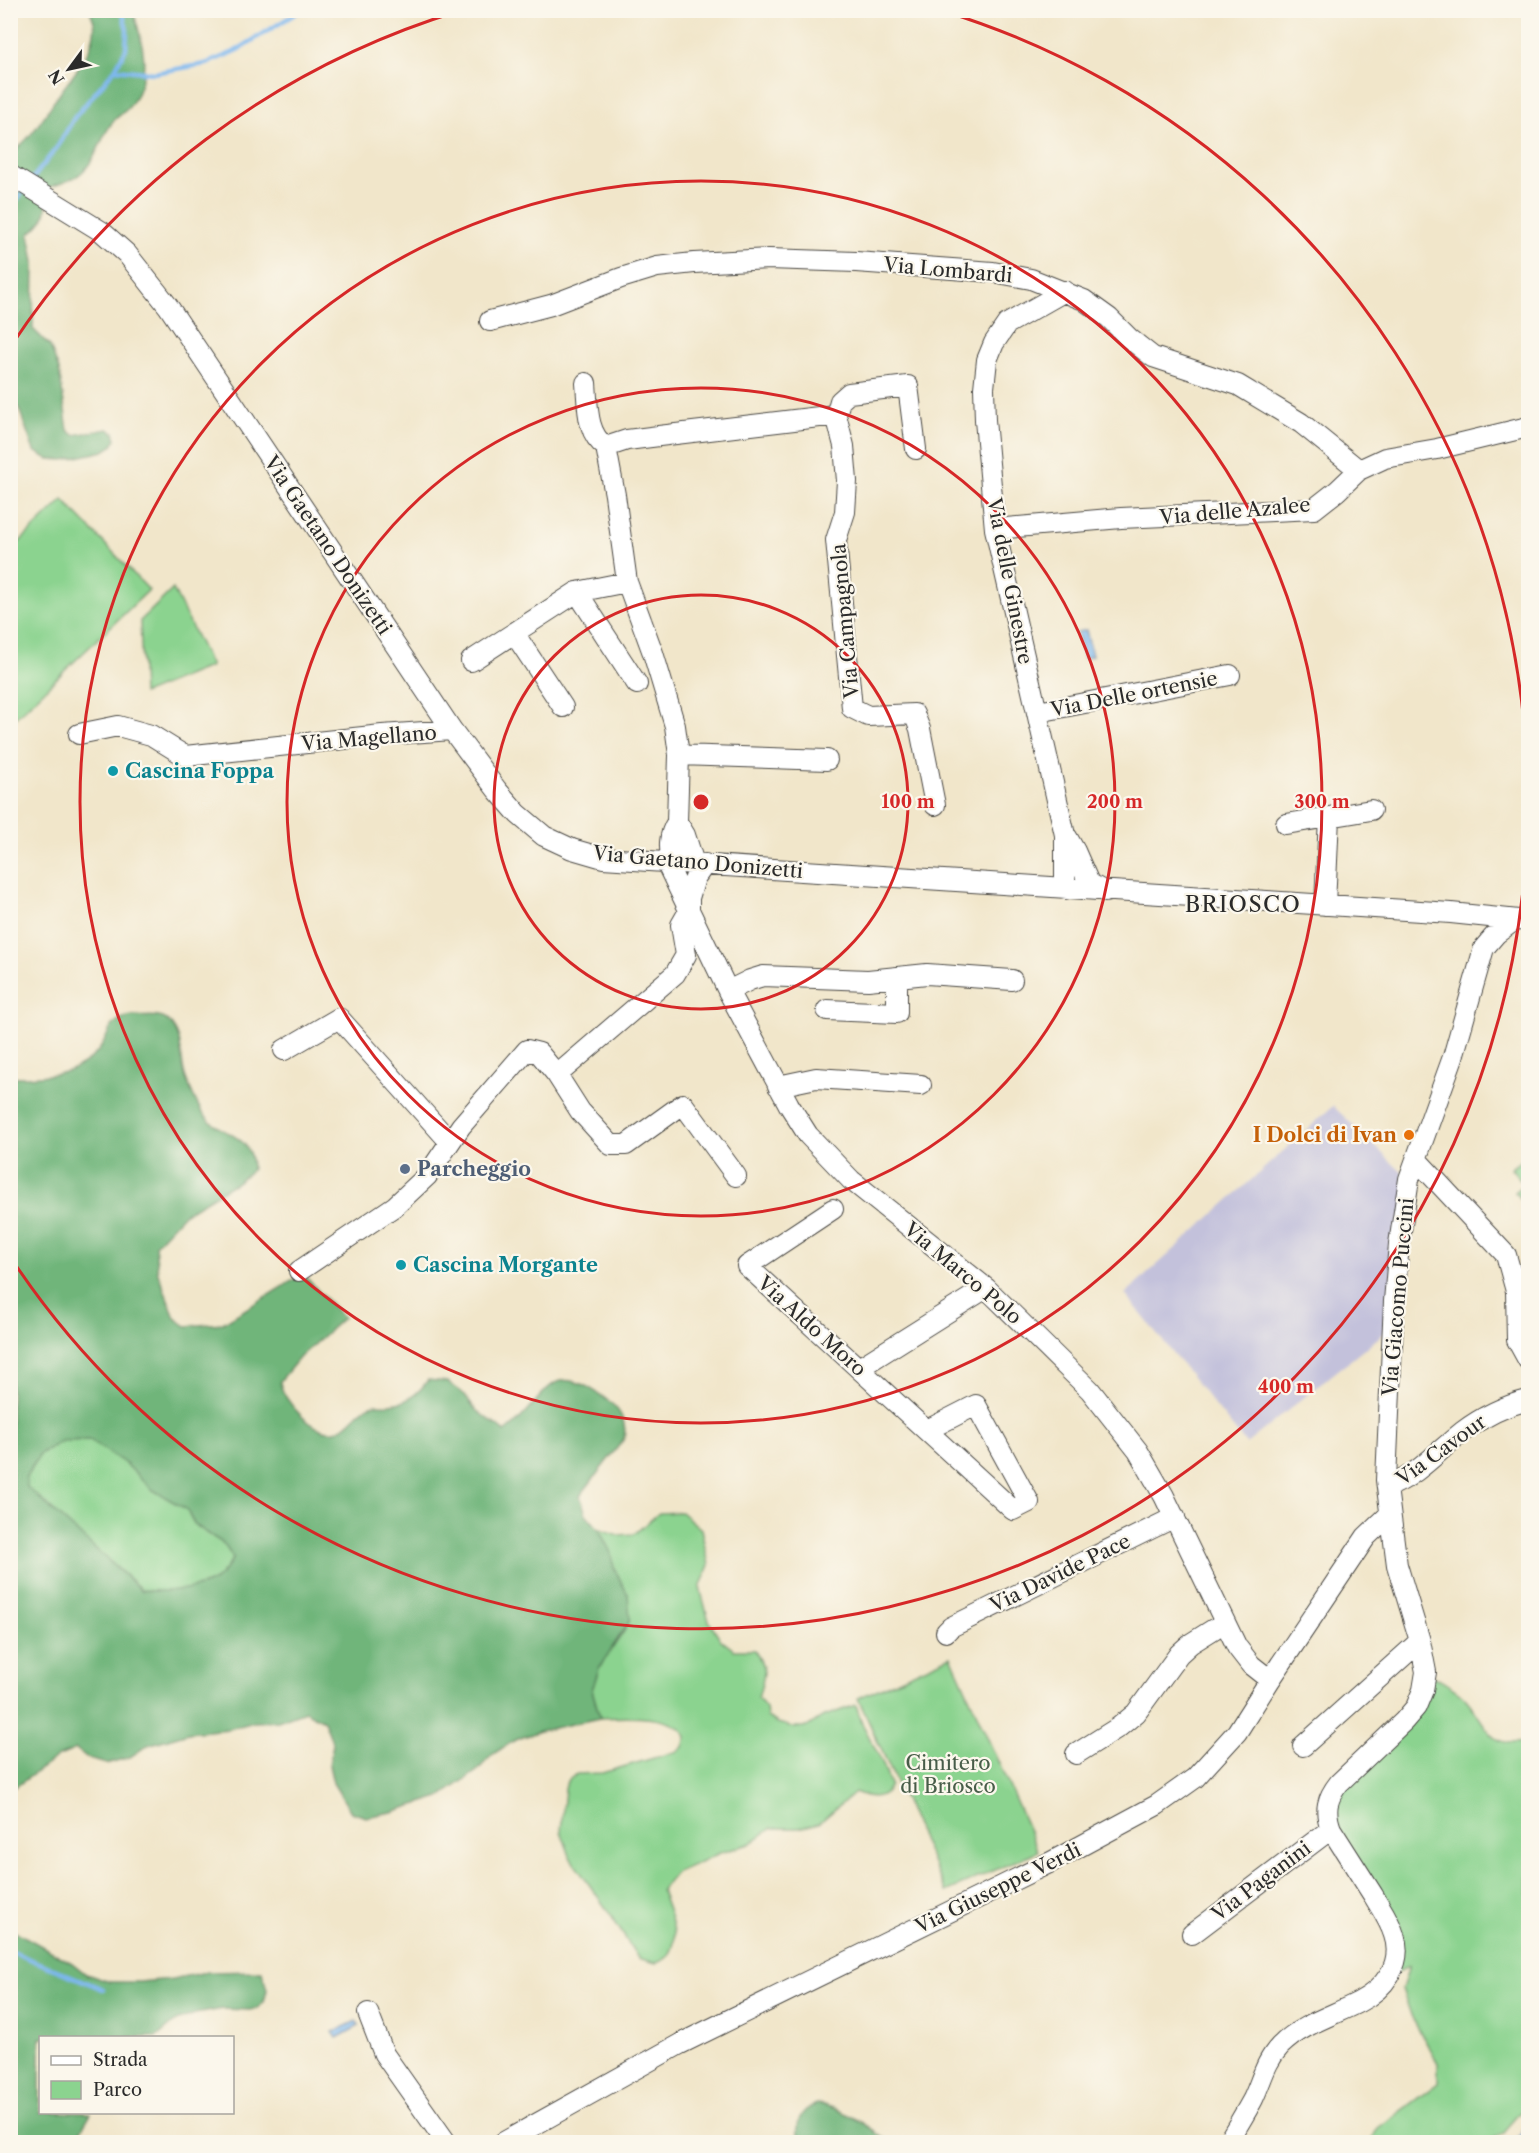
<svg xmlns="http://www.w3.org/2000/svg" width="1539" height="2153" font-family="'Libre Caslon Text',serif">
  <rect width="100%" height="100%" fill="#fbf7ec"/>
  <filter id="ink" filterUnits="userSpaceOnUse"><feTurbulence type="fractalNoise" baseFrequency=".0167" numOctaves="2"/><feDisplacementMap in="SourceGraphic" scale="12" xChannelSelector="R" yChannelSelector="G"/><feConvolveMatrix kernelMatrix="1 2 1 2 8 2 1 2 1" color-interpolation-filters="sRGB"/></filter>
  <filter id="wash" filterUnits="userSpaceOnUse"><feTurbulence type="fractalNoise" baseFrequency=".008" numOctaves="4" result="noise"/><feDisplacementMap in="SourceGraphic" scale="24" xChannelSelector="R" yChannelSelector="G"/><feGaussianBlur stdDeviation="1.35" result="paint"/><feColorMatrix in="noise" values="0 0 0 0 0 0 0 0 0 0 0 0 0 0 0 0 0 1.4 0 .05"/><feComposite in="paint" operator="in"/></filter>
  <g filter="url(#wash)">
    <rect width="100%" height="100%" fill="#f1e6ca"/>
    <!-- industrial -->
    <path fill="#c3c1db" d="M1333,1106L1409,1179L1393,1326L1246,1444L1125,1294Z"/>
    <!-- green -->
    <path fill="#8bd38f" stroke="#5b7f5d" stroke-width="1.5" d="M63,500L149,590L11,722V550Z
      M173,589L211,666L143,694L140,621Z
      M1528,1155V1177L1522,1182L1511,1168Z
      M1528,1181V1209L1515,1192Z
      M90,1440L126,1464L153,1490L186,1509L195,1525L224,1544L233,1558C228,1566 223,1574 215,1580C197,1591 162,1592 142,1590L26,1487V1477L41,1453L62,1441Z
      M681,1512L701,1529L709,1565L700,1588L709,1621L721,1640L734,1650H754C769,1671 764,1675 758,1698L766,1708L767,1717L778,1723L792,1727H807L822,1717L856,1705L862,1723L883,1764L890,1785C883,1801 869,1798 855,1792L819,1823L799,1828H772L749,1844L720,1853L675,1873L661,1891C667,1909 683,1938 668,1956C666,1959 659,1962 656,1963L638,1958L608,1911L571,1859L561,1831L565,1789L567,1781L577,1774L602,1773L678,1751L683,1747L686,1737C677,1713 622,1717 600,1718L592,1690L599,1668L625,1630L628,1595L614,1568L610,1551L598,1528L618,1535L634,1534L659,1513Z
      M951,1656L1038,1851L946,1892L858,1698Z
      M1426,1672C1438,1679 1451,1685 1462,1695C1486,1717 1485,1752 1528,1741V2103L1503,2132L1489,2142H1370L1378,2128L1438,2083V2063L1412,2018L1402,1989L1409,1966L1389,1977L1397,1950L1327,1805L1404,1721Z"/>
    <!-- forest -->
    <path fill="#70b57a" stroke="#4e7052" stroke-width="1.5" fill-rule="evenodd" d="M90,11H133C144,45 152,76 129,107C124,113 116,117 112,123C99,140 96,164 77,176C67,183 57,184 47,188C46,212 49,218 29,234L34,262L33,329L50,346L59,370L68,430L74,435L108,429L114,432L116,439L112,446L104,451L64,460L48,459L34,451L18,406L11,403L10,154C31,139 43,118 57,97C71,77 90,58 94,33C96,24 93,19 90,11Z
      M132,1016C144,1018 159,1013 168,1021C186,1037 178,1061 187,1081C193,1094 199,1112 210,1121C230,1138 252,1135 252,1170L237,1182L185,1213L155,1245L158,1273L175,1318L186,1326L223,1323L303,1274L343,1318L300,1357L280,1381C281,1400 317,1439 338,1430C351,1425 358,1409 371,1405C378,1403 383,1405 390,1404C407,1403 418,1394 428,1380L448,1382L465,1395L476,1410L505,1432C547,1402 547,1353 607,1400C621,1410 627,1423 624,1439L580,1496L586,1514L598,1528L610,1551L614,1568L628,1595L630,1620L599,1668L592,1690L600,1718L540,1731L515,1740L493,1754L477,1771L440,1797L392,1812L366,1817L351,1812L333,1783L329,1765L333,1744L324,1721L305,1711L278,1721L254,1722L229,1729L188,1733L148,1745L130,1757L106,1764L89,1759L76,1749L59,1756L11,1790V1076C20,1078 29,1077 39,1076C63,1074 81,1070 98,1051C111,1035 106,1020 132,1016ZM90,1440L126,1464L153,1490L186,1509L195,1525L224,1544L233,1558C228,1566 223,1574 215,1580C197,1591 162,1592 141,1590L27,1487L26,1476L41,1453L62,1441Z
      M11,1931L20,1934L72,1963L86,1974L110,1982H139L172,1979L206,1972L262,1971L267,1990L264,2002L258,2008L250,2010L223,2009L195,2014L176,2021L157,2037L40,2038V2112L91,2113L74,2142H11Z
      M817,2104C839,2106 872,2128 889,2142H798C797,2123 797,2111 817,2104Z"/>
    <!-- water -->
    <path fill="#7db7ee" stroke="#54718c" stroke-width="1.5" d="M1086,630L1092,656L1084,658L1077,632Z
      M356,2021L359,2026L337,2038L333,2032Z
      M1528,2119V2142H1517L1518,2140Z"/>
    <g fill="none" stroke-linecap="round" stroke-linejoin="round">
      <!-- stream -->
      <path stroke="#7db7ee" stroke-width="4.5" d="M115,69L154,73L205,64L234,52L301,10
        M30,182L58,146L74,118L115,69L126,49L127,30L122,10
        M10,209L25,189
        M10,1951L103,1989"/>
    </g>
  </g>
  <g filter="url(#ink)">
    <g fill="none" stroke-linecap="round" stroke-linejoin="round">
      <defs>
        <path id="minor" d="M10,175L101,231L127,254L168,306L452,730L497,790L518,814L544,836L572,849L603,858L1451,913L1528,921
          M490,321L551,305L621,278L657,267L694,263L769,259L856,262L993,272L1031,279L1084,300L1109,318L1129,338L1153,357L1238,385L1301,423L1359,470
          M586,383C588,405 586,434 606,447L615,495L627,582L653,653L675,726L679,755L677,822L685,835L694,863
          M836,415L840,401L849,393L908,386L916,449
          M606,447L627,440L659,436L836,415L844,446L847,481L845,512L836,540L852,708L868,716L914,714L920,729L935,805
          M995,529L1121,518L1314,509L1337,491L1359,470L1385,458L1437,449L1528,427
          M577,592L637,684
          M514,633L563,707
          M471,661L577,592L627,582
          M1038,712L1230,675
          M79,734L118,726L151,735L185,756L382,735L452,730
          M679,755L827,760
          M1286,824L1329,817
          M1067,837L1075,851L1089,883L1105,892
          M665,860L728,991L789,1105L808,1135L851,1180L986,1288L1090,1390L1138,1451L1164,1496L1237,1647L1251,1665L1270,1680
          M673,861C668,848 669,834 677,822
          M1065,889V835L995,529L985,420L984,388L987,360L994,343L1007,324L1065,291
          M1325,905L1329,817L1371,810
          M728,991L750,980L763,976L868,980L927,974L1012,980
          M827,1010L897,1013V978
          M284,1050L339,1018L450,1142
          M557,1075L580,1111L611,1145H626L683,1104L736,1176
          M778,1086L816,1078L921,1085
          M1416,1159L1506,1255L1516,1291L1517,1340L1528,1360
          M833,1209L747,1266L1013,1510L1029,1502L976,1405L927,1430
          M299,1271L395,1206L427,1176L461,1126L527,1050L539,1053L557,1075L675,974L686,955L681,925L689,911V898L695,878L705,864
          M859,1368L986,1288
          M1387,1487C1416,1477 1438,1451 1462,1432C1482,1417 1504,1406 1528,1400
          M946,1632L951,1627L1175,1517
          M1303,1746L1420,1641
          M1076,1754L1119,1727L1136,1713L1179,1654L1190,1644L1225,1622
          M1192,1934L1331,1829
          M368,2013L384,2054L446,2142
          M504,2142L680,2044L1051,1862L1157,1805L1195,1778L1237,1732L1270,1680L1366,1537L1390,1514
          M1228,2142C1236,2128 1245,2114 1253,2099C1262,2080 1265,2062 1280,2046C1302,2024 1332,2016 1359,2002C1384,1989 1404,1964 1394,1935C1390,1921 1380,1907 1373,1895C1359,1873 1345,1851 1331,1829C1324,1810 1327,1798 1339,1783L1404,1721L1416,1707L1423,1690L1426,1672L1420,1641L1397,1565L1386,1480L1394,1301L1399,1244L1409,1179L1453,1057L1484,948L1496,934L1515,920"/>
      </defs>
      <!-- minor casing -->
      <use href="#minor" stroke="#494743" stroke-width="22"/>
      <!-- minor -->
      <use href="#minor" stroke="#fff" stroke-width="20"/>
    </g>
  </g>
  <!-- distance rings -->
  <g fill="none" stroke="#d62828" stroke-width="3">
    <circle cx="701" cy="802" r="207"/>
    <circle cx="701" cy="802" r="414"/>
    <circle cx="701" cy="802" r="621"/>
    <path d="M11 346A827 827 0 0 1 459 11M943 11A827 827 0 1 1 11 1258"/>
  </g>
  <!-- markers -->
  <g fill="#0f9aa8" stroke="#fbf7ec" stroke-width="2">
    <circle cx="113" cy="771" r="6"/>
    <circle cx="401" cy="1265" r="6"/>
  </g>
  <circle fill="#e8710a" stroke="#fbf7ec" stroke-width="2" cx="1409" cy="1135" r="6"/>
  <circle fill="#5c6f8a" stroke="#fbf7ec" stroke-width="2" cx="405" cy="1169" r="6"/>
  <g text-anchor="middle" stroke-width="4.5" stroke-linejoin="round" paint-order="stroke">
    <!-- street labels -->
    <g font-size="20" fill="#2b2b2b" stroke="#fbf7ec">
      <text transform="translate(948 270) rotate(5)" y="7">Via Lombardi</text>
      <text transform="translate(1235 511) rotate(-5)" y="7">Via delle Azalee</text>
      <text transform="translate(328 545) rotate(56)" y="7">Via Gaetano Donizetti</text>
      <text transform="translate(1010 581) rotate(79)" y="7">Via delle Ginestre</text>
      <text transform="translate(845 621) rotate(-95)" y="7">Via Campagnola</text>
      <text transform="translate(1134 694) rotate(-11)" y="7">Via Delle ortensie</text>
      <text transform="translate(369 738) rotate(-5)" y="7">Via Magellano</text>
      <text transform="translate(698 862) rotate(5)" y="7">Via Gaetano Donizetti</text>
      <text transform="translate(963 1273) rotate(40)" y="7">Via Marco Polo</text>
      <text transform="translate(1398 1297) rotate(-85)" y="7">Via Giacomo Puccini</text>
      <text transform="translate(812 1326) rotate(42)" y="7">Via Aldo Moro</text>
      <text transform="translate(1441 1450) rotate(-36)" y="7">Via Cavour</text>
      <text transform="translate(1060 1573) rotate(-26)" y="7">Via Davide Pace</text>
      <text transform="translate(1261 1881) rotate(-37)" y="7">Via Paganini</text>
      <text transform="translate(998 1888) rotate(-26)" y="7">Via Giuseppe Verdi</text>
    </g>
    <!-- culture labels -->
    <g font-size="20" font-weight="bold" fill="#0d838f" stroke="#fbf7ec" text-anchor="start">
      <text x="125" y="778">Cascina Foppa</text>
      <text x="413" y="1272">Cascina Morgante</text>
    </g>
    <!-- food labels -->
    <g font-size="20" font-weight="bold" fill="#c56008" stroke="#fbf7ec" text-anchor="end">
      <text x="1397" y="1142">I Dolci di Ivan</text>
    </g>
    <!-- service labels -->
    <g font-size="20" font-weight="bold" fill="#4e5e75" stroke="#fbf7ec" text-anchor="start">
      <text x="417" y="1176">Parcheggio</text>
    </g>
    <!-- park labels -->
    <g font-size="20" fill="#485d49" stroke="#fbf7ec">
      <text x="948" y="1770">Cimitero<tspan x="948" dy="23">di Briosco</tspan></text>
    </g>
    <!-- quarter labels -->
    <g font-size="22" letter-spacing="1.5" fill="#2b2b2b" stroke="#fbf7ec">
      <text x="1243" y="912">BRIOSCO</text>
    </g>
  </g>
  <circle cx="701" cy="802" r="9" fill="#d62828" stroke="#fbf7ec" stroke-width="3"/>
  <g font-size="18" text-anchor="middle" font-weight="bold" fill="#d62828" stroke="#fbf7ec" stroke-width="4.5" stroke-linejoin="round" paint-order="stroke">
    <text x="908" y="808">100 m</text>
    <text x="1115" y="808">200 m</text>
    <text x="1322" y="808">300 m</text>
    <text x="1286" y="1393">400 m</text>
  </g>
  <!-- margin -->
  <rect width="1539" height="2153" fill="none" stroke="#fbf7ec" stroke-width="36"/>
  <!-- legend -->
  <rect x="39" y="2036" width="195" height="78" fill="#fbf7ec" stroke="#a8a59f" stroke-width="1.5"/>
  <rect x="51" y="2056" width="30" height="9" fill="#ffffff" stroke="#a8a59f" stroke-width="1.5"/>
  <text x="93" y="2066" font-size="18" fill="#2b2b2b">Strada</text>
  <rect x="51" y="2081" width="30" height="18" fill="#8bd38f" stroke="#a8a59f" stroke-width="1.5"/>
  <text x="93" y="2096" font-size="18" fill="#2b2b2b">Parco</text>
  <!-- north arrow -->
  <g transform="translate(69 69) rotate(237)" stroke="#fbf7ec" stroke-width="4.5" paint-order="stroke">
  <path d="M0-4.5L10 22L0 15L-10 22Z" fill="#2b2b2b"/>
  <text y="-9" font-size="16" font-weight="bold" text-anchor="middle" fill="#2b2b2b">N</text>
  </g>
</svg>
